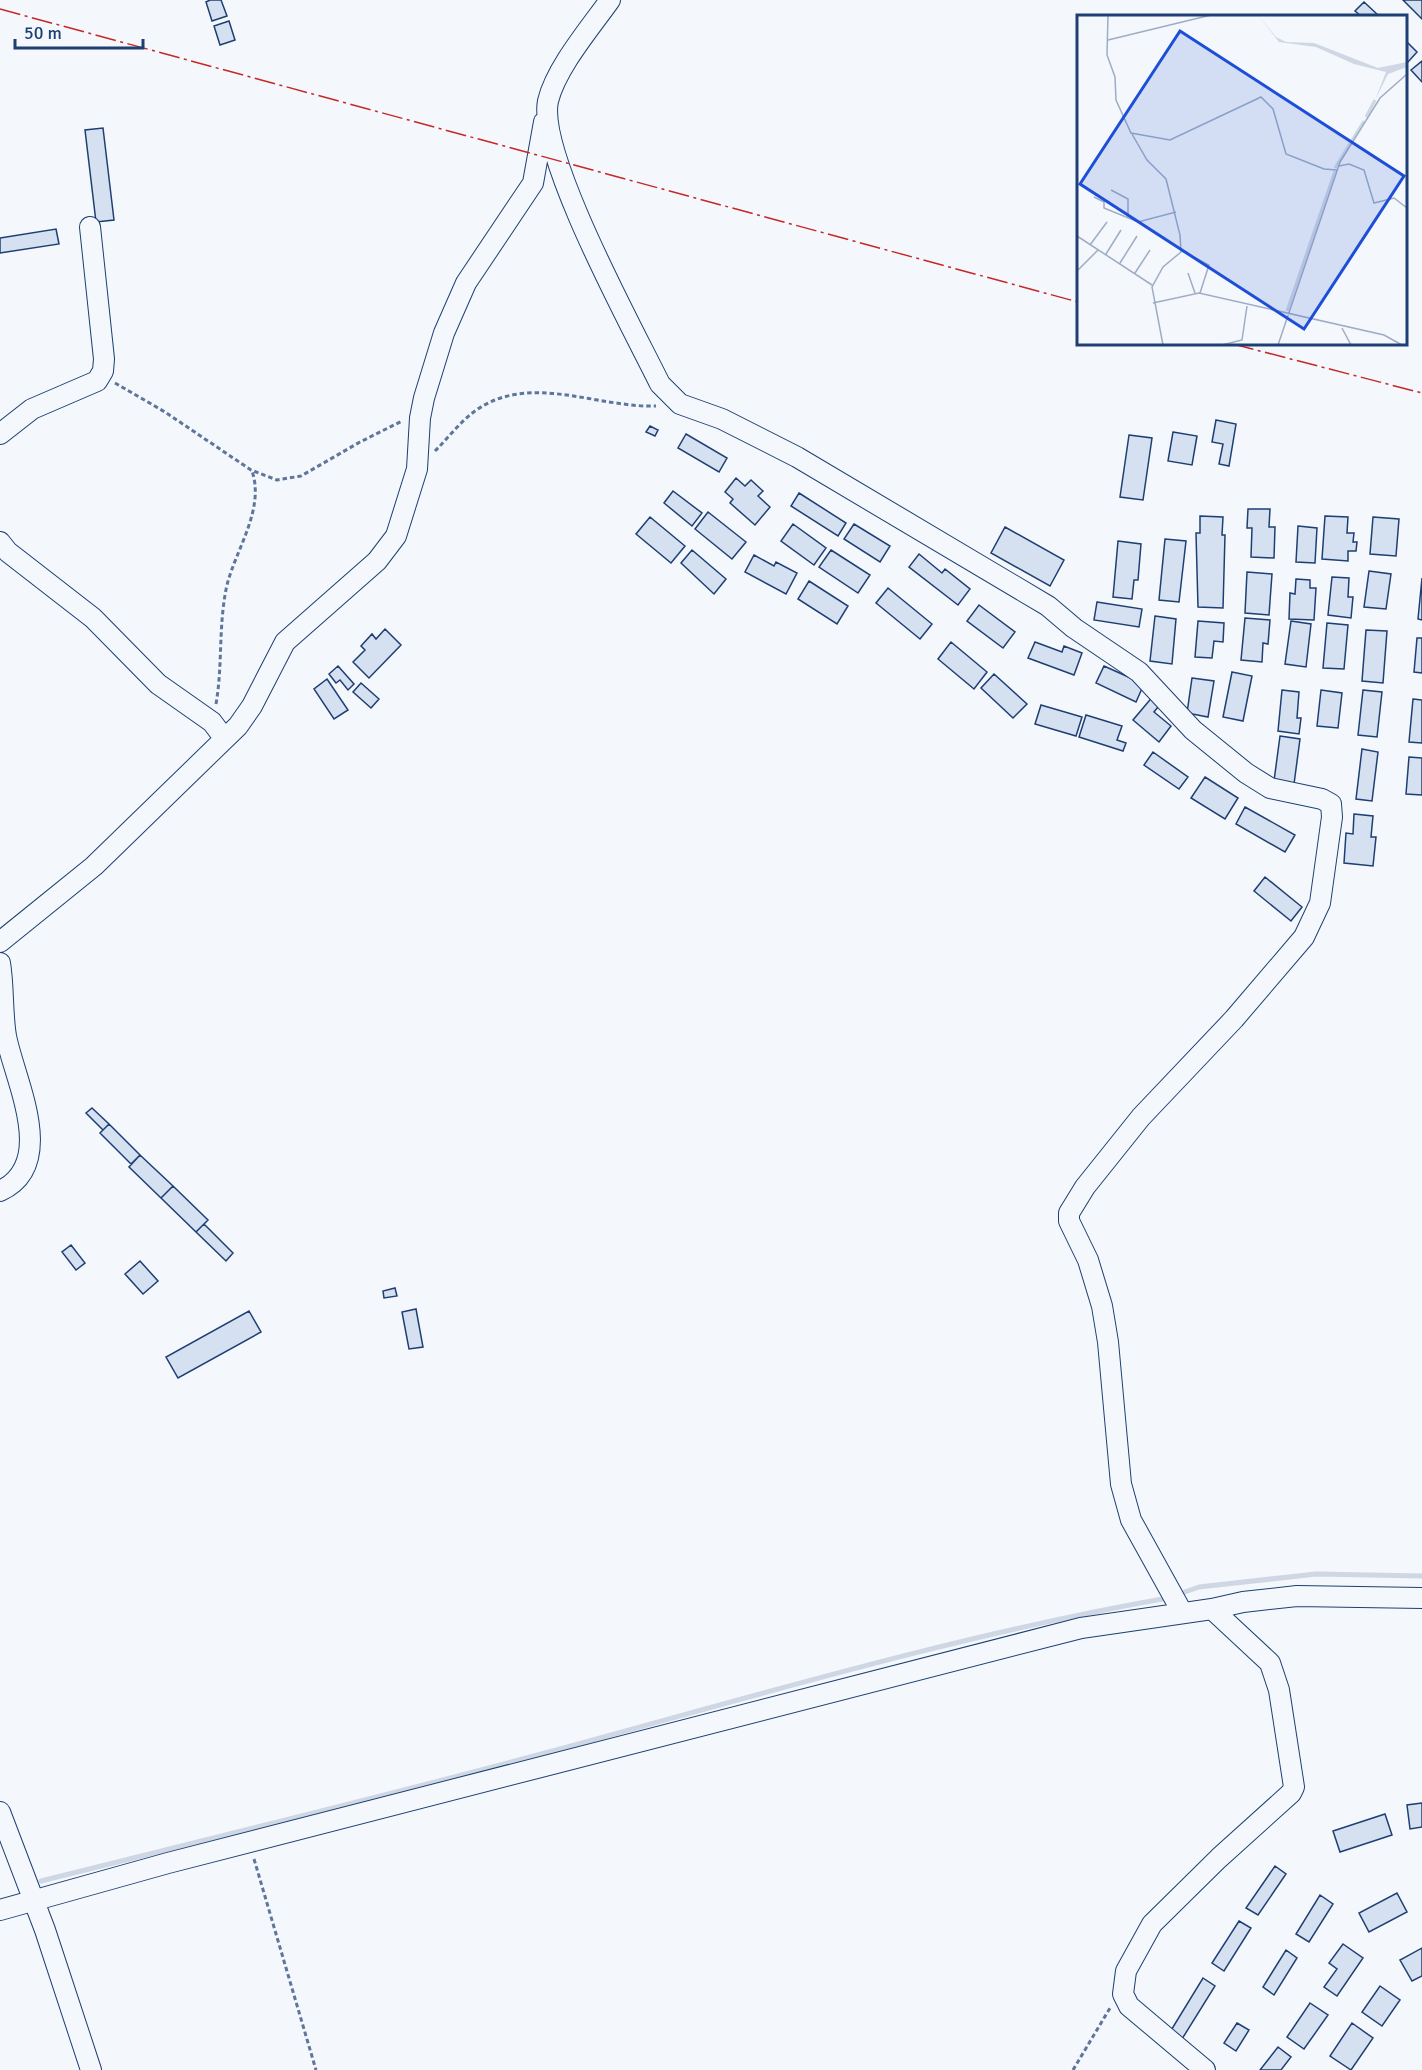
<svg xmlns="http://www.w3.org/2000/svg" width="1422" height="2070" font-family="Signika,sans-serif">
  <rect width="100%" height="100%" fill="#f4f7fb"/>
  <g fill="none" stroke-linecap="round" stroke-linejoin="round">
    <!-- stream -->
    <path stroke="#cfd7e4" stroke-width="5" d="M1179,1594L1199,1587L1316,1574L1422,1576
      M41,1881C209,1839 378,1798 545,1753C752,1697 957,1635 1168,1598"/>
  </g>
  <!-- building -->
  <path fill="#d5e0f0" stroke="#1d3f73" stroke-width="1.5" d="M210,0H221L227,16L212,21L206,2Z
    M1403,0H1422V19Z
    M1364,2L1379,16H1361L1355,11Z
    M229,21L235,40L220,45L214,26Z
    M1406,41L1417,52L1408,62L1406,60Z
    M1422,61V82L1411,70Z
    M103,128L114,220L96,222L85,130Z
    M56,229L59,244L0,253V238Z
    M1216,420L1236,424L1229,466L1219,464L1223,444L1212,442Z
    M650,426L658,430L655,436L646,432Z
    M1173,432L1197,436L1192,465L1168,461Z
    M686,434L727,458L719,472L678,448Z
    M1129,435L1152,438L1143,500L1120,497Z
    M736,478L745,486L751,480L763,491L758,496L770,507L755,525L730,503L733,499L725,492Z
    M673,491L702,513L692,526L664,503Z
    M799,493L846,523L838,536L791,506Z
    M1248,509H1270L1269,527H1275L1274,558L1251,557L1252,528H1247Z
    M708,512L746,542L732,559L695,529Z
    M1200,516L1223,517L1222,535H1225L1223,608L1198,607L1196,533H1200Z
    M1325,516L1348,517L1347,533H1354L1353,542H1357L1356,551H1348V561L1322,559Z
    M650,517L685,546L671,563L636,534Z
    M1373,517L1399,519L1396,556L1370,554Z
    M793,524L826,548L814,565L781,541Z
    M854,524L890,546L880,562L844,539Z
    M1298,526L1317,528L1315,563L1296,562Z
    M1005,527L1064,560L1050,586L991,553Z
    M1165,539L1186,541L1179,602L1159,600Z
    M1118,541L1141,544L1138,580H1134L1132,599L1113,597Z
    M692,550L726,579L714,594L681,563Z
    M831,550L870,575L858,593L819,567Z
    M919,554L942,573L945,569L970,589L958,605L909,567Z
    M754,555L774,566L776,562L797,573L786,594L745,572Z
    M1369,571L1391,574L1386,609L1364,607Z
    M1247,572L1272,574L1269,615L1245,613Z
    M1332,577L1349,578L1348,597H1353L1351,618L1328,615Z
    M1422,578V620L1418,619Z
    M1296,579L1310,580V588H1316L1314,620L1289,619L1290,593L1295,594Z
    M809,581L848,606L837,624L798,599Z
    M888,588L932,624L920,639L876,603Z
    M1097,602L1142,609L1139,627L1094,620Z
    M979,605L1015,632L1003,648L967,621Z
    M1155,616L1176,619L1172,664L1150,661Z
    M1245,618L1270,620L1268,644L1263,643L1262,662L1241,660Z
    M1198,621L1224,623L1223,642L1214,641L1212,658L1195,657Z
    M1291,621L1311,624L1306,667L1285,664Z
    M1327,623L1348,625L1344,669L1323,668Z
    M385,629L401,645L369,678L353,662L365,650L361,646L372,634L376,639Z
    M1366,630L1387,631L1383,683L1362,681Z
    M1417,638H1422V673L1414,672Z
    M951,642L987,672L974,689L938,659Z
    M1035,642L1062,652L1064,646L1082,653L1074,675L1028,658Z
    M338,666L354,684L348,690L340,680L336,683L329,674Z
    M1104,666L1144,684L1136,702L1096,683Z
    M1232,672L1252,676L1243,721L1223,717Z
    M994,674L1027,704L1013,718L981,688Z
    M1192,678L1214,681L1208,717L1187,713Z
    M327,679L348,710L334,719L314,689Z
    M361,683L379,699L371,708L353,692Z
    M1282,690L1299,692L1297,718H1301L1299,734L1278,731Z
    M1321,690L1342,693L1338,728L1317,726Z
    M1363,690L1382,692L1377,737L1358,735Z
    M1154,695L1162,702L1154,712L1171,726L1159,742L1133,720Z
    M1413,699L1422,700V743L1409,742Z
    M1041,705L1082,717L1076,736L1035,724Z
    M1086,715L1122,726L1117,740L1126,743L1123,751L1079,737Z
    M1280,736L1300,739L1294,784L1274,781Z
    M1362,749L1378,752L1372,801L1356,799Z
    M1153,752L1188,777L1179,789L1144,765Z
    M1409,757L1422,758V795L1406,794Z
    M1205,777L1238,798L1225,819L1191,798Z
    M1245,807L1295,835L1285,852L1236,824Z
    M1354,814L1373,816L1371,837H1376L1373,866L1344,863L1346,833L1353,834Z
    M1265,877L1302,907L1291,921L1254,891Z
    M92,1108L109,1124L103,1130L86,1113Z
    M109,1124L140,1155L131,1164L100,1133Z
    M140,1155L173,1186L161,1198L129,1167Z
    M173,1186L208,1220L196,1232L161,1198Z
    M204,1224L233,1253L226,1261L196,1232Z
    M71,1245L85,1263L76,1270L62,1252Z
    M140,1261L158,1281L143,1294L125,1274Z
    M395,1288L397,1296L384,1298L383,1291Z
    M416,1309L423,1347L409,1349L402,1312Z
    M249,1311L261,1332L178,1378L166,1357Z
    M1422,1803V1827L1410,1829L1407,1805Z
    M1385,1814L1392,1835L1340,1852L1333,1831Z
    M1275,1866L1286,1874L1258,1915L1246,1908Z
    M1397,1893L1407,1912L1369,1932L1359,1913Z
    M1320,1895L1333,1904L1309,1942L1296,1934Z
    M1239,1921L1251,1928L1224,1971L1212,1963Z
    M1343,1944L1363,1958L1337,1996L1324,1987L1337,1969L1329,1963Z
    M1422,1948V1976L1412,1981L1400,1960Z
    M1286,1950L1297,1958L1274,1995L1263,1987Z
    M1203,1978L1215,1986L1182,2039L1170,2032Z
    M1380,1986L1400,2000L1382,2026L1362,2012Z
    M1310,2003L1328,2015L1304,2049L1287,2037Z
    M1237,2023L1249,2030L1236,2051L1224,2043Z
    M1352,2023L1373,2038L1351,2070L1330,2056Z
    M1278,2047L1291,2057L1281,2070H1260Z"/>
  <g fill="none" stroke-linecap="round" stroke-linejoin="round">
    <defs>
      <path id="minor" d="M610,0C590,28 556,68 548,101C537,154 633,329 660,384L680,404L722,419L797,457L1048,606L1074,628L1139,672L1193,730L1246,773L1270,788L1322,799L1331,804L1332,817L1320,903L1304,937L1234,1019L1141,1117L1085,1187L1069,1213V1221L1088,1260L1102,1306L1108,1342L1121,1484L1131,1520L1182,1612
        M0,434L32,409L97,381L103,371L104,359L90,227
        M0,542L8,552L93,618L158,684L212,722L224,738
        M0,942L94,866L238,726L252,706L285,642L377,561L396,536L417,469L420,418L424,398L444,333L466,283L533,183L544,122
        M0,963C4,987 2,1012 6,1036C14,1079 59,1164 0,1191
        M0,1812L45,1930L91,2070
        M0,1910L168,1863L1081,1628L1212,1609L1243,1602L1297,1596L1422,1598
        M1205,2070L1129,2006L1123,1994L1126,1971L1152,1924L1219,1858L1291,1793L1294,1787L1279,1690L1270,1663L1212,1609"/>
    </defs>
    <!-- minor casing -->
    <use href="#minor" stroke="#1d3f73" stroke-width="22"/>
    <!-- path -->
    <path stroke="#5e769c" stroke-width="3" stroke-dasharray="4.5 3" stroke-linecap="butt" d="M115,383L165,412L251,470L277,480L301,476L360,442L402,421
      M435,451C448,438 460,422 475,411C529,372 597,408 656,406
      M216,704C223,664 218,625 227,585C236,549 265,509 252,471
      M254,1859L316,2070
      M1073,2070L1110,2008"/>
    <!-- minor -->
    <use href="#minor" stroke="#f4f7fb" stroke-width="20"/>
    <!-- power -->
    <path stroke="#c62828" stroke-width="1.5" stroke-dasharray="21 4.5 3 4.5" stroke-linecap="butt" d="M0,9L1078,302
      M1233,344L1422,393"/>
  </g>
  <!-- overview -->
  <g transform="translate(1077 15)">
    <rect width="330" height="330" fill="#f4f7fb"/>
    <path d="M181,0L199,22L209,27L237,28L301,53L330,47V52L311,59L298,85L309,57L277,49L239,32L202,27Z" fill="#cfd7e4"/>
    <path fill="none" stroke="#cfd7e4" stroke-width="3" d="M289,102L298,85M258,153L287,106M210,296L258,156"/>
    <path fill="none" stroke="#9eadc5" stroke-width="1.5" d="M31,0L30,40L38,62L39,85L54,118L93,125L184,82L196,94L209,139L247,154L260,155M31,25L134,0M55,119L70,145L89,164L103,220L104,237L86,252L75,272L86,330M262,151L272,149L287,155L297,188L317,183L330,193M34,175L51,184V202M17,182L27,187V193L61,207L99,197M0,221L75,270M13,230L30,207M105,236L132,250L123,278M29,239L44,215M43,248L60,221M0,256L21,235M58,258L73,235M111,258L118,278M76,288L122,278L307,320L325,330M265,313L274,330M145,330L165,325L170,291M201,330L263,147L303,83L330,59"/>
    <path fill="#1d4ed8" fill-opacity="0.15" stroke="#1d4ed8" stroke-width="3" d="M103,16L327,161L227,314L3,169Z"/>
    <rect width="330" height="330" fill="none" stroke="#1d3f73" stroke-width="3"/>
  </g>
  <!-- scale -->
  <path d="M15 39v9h128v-9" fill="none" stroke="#1d3f73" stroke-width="3"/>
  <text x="24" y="39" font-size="18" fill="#1d3f73" stroke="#f4f7fb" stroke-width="4.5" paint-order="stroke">50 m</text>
</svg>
